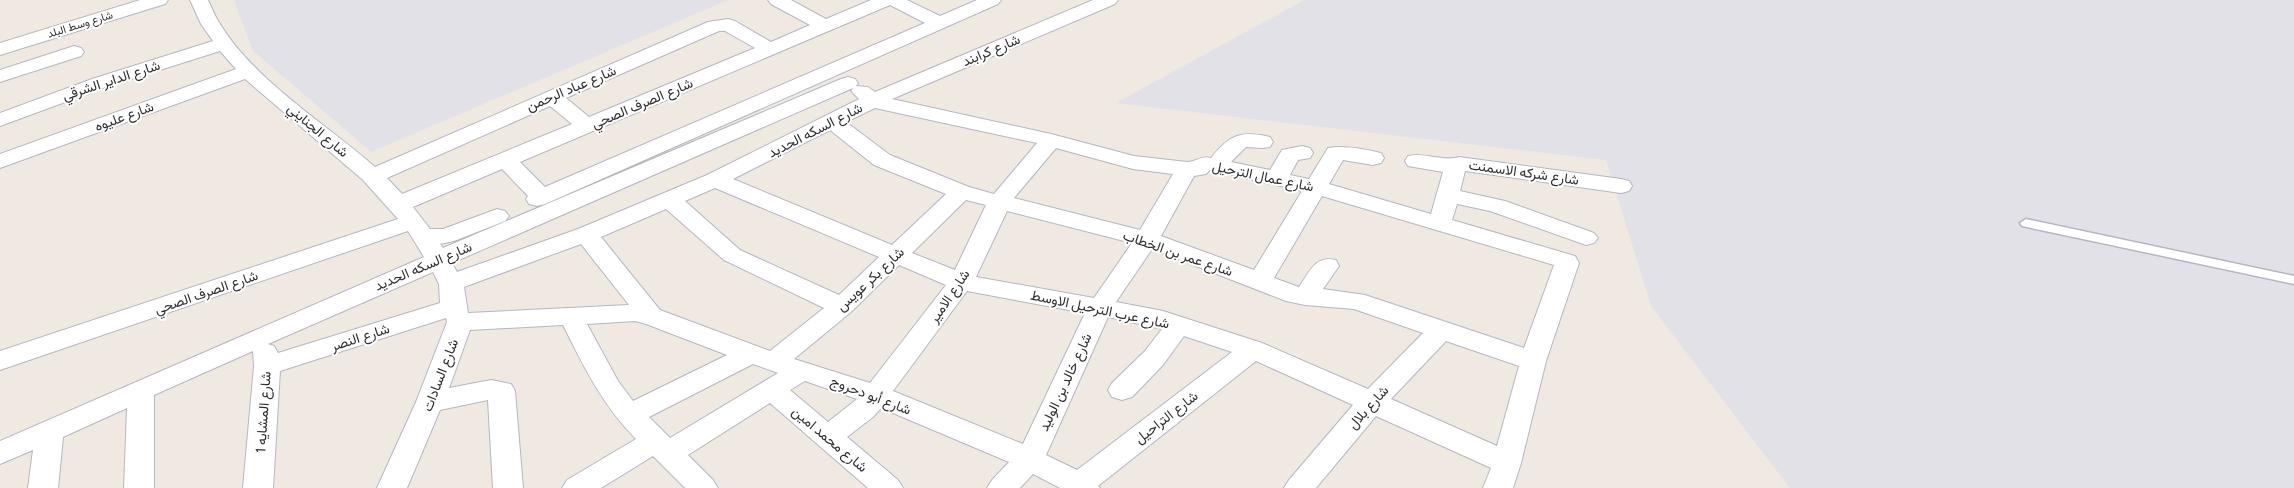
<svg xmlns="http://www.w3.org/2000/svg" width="2294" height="488" font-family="Cabin,Vazirmatn,sans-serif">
  <rect width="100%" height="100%" fill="#efe9e1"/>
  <!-- industrial -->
  <path fill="#e3e1e8" d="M234,0H728L371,152L253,51Z
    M1304,0H2294V488H1790L1651,306L1606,160L1116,103Z"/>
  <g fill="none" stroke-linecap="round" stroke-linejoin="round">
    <defs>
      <path id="lane" d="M2026,219L2294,276V284L2022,226L2020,223Z"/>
      <path id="street" d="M140,0H168L165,4L0,55V43Z
        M190,0H208C212,8 215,17 220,24C254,80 326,124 375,167L708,22L728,19L735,21L771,42L810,25L771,4L768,0H791L826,19L871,0H907L940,16L977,0H1001L998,4L545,204L537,206L529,204L526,199L528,196L502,169L413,207L430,229H443L497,209L505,211L509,216L505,221L454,241L440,244L443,248L841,79L848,77L855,79L858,83L856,86L868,87L875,92L1093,0H1118L1115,4L892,99L1051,134L1134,156L1187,162C1196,162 1201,155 1211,158C1229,135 1241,130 1270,137L1273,142L1270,147L1262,148L1246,147L1231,162L1270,170L1282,150L1302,146L1310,148L1313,153L1310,158L1298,160L1290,175L1309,179L1328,148C1344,145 1365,149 1381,153L1384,158L1381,163L1373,165L1343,160L1329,184L1431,214L1443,172L1408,166L1405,161L1408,156C1425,152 1442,162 1459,157L1621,179L1629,181L1632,186L1629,191L1621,193L1465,171L1460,191L1505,201L1594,233L1598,238L1594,243L1586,245L1490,211L1457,204L1452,220L1575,256L1579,263L1546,361L1521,463L1513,488H1483L1491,468L1376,416L1316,488H1284L1289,480L1353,405L1256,361L1098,486L1100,488H1060L1033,474L1020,488H987L992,480L1009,462L881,408L873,417L847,437L898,480L903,488H868L770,403L688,455L713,480L718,488H685L653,456L601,488H562L567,480L636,439C603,406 584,367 563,325L470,330L449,388L491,380L511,384L515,391L523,488H493L488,400L440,410L407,488H377L416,402L447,322L446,318L280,371L273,488H243L254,366L253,351L154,395V488H124L127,408L63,437L58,488H28L33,450L0,464V441L424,257L408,231L0,370V351L398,219L363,180L245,79L0,168V154L236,69L220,51L106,87L0,126V113L92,79L213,41L201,24ZM890,5L925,23L545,187L520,162ZM719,31H725L755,48L589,117L566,98ZM853,88L851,91L859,99L707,175L578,229L457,272L452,263ZM550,106L572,124L402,194L387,178ZM875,108L1037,143L994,194L969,187L890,155L846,122ZM830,130L874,165L946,194L892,245L733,179ZM1056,148L1133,169L1173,174L1140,230L1014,198ZM1210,170L1302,191L1254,270L1161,236L1194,176L1206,174ZM715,188L879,257L839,295L740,250L685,201ZM1322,196L1554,265L1524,348L1365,295L1323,289L1339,266L1336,260C1315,255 1310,272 1299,287L1274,278ZM966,200L986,205L955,270L912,253ZM666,209L724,260L824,308L770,351L660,310L601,237ZM1007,211L1132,243L1094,298L976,277ZM581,244L629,305L468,313L464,287ZM1152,249L1286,301L1305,305L1354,309L1423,333L1368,389L1262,343L1163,311L1116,302ZM899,265L946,285L870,383L794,359L851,312ZM433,272L439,284L440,303L278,353L274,346L268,344ZM967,291L1085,313L1023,444L893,391ZM1108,317L1162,329L1145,351L1112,383L1108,390L1112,397L1122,400L1132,397L1163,365L1184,336L1232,352L1077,470L1046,455ZM635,321L646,324L727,355L633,401L618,381L587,324ZM1446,341L1519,366L1497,446L1391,399ZM753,364L778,373L670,438L649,417ZM805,381L857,399L828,422L790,390Z
        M74,46L81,48L84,52L81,56L0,82V70Z"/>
    </defs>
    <!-- lane casing -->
    <use href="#lane" stroke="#b4b7c1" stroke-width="3"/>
    <!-- street casing -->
    <use href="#street" stroke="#b4b7c1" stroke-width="2"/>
    <!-- lane -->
    <use href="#lane" fill="#fff" fill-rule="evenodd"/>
    <!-- street -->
    <use href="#street" fill="#fff" fill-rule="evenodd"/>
  </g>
  <g text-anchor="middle" stroke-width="4" stroke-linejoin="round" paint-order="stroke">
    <!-- far-street labels -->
    <g font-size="11" fill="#2e2e2e" stroke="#fff">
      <text transform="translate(80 24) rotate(-17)" y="4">شارع وسط البلد</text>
    </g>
    <!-- street labels -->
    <g font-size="14" fill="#2e2e2e" stroke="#fff">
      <text transform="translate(991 50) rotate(-23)" y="5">شارع كرابند</text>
      <text transform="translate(111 80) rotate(-18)" y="5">شارع الداير الشرقي</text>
      <text transform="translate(571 88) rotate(-23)" y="5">شارع عباد الرحمن</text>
      <text transform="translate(642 103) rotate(-23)" y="5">شارع الصرف الصحي</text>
      <text transform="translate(124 116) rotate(-20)" y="5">شارع عليوه</text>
      <text transform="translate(318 130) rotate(40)" y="5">شارع الجنايني</text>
      <text transform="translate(815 130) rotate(-27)" y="5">شارع السكه الحديد</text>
      <text transform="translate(1524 172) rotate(8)" y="5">شارع شركه الاسمنت</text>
      <text transform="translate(1263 176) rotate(12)" y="5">شارع عمال الترحيل</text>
      <text transform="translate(1178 253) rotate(19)" y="5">شارع عمر بن الخطاب</text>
      <text transform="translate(423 266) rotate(-23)" y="5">شارع السكه الحديد</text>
      <text transform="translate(870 279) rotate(-43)" y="5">شارع بكر عويس</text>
      <text transform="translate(206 292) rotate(-19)" y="5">شارع الصرف الصحي</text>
      <text transform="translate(949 296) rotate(-56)" y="5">شارع الامير</text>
      <text transform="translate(1100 309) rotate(12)" y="5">شارع عرب الترحيل الاوسط</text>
      <text transform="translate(360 337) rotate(-18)" y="5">شارع النصر</text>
      <text transform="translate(440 375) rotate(-69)" y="5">شارع السادات</text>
      <text transform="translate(1065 382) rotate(-65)" y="5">شارع خالد بن الوليد</text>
      <text transform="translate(871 395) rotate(21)" y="5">شارع أبو دحروج</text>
      <text transform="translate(1368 407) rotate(-48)" y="5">شارع بلال</text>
      <text transform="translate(263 412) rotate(-86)" y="5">شارع المشايه 1</text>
      <text transform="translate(1166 417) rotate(-38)" y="5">شارع التراحيل</text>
      <text transform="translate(830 439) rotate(40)" y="5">شارع محمد امين</text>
    </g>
  </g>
</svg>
